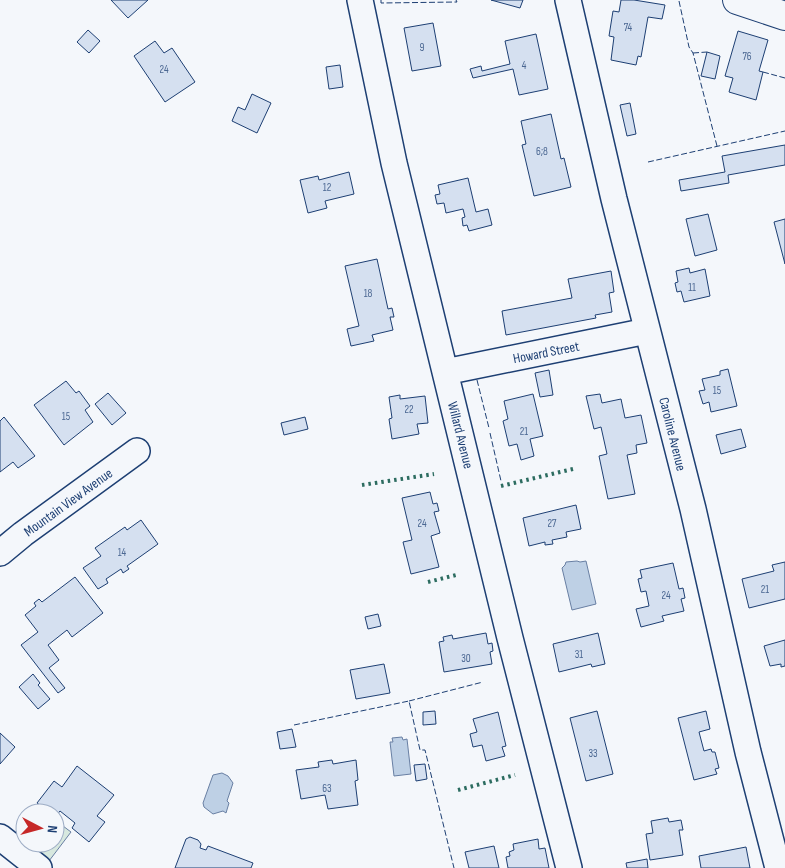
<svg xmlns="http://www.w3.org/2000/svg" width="785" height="868" font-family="'Sofia Sans Condensed',sans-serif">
  <rect width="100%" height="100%" fill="#f4f7fb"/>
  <!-- green -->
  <path fill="#d7e8df" stroke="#687fa3" d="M55,820L71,832L49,861L30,847L33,843H55Z"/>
  <!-- water -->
  <path fill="#bed0e5" stroke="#687fa3" d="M577,561L580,562L586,561L596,604L572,610L562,568L565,565L566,562Z
    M402,737L403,740L407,739L411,774L394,776L390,742H393L392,738Z
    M222,773L228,776L233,783L227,801L229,803L226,813L223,811L213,814L204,807L203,803L213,775Z"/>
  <!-- building -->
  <path fill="#d5e0f0" stroke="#1d3f73" d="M111,0H148L128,18Z
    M491,0H523L520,8Z
    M621,0H634L665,5L662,19L648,17L641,57L638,56L636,65L611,60L614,37L609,36L613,11L619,12Z
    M433,23L441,66L412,71L404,28Z
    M88,30L100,41L89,53L77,42Z
    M738,31L768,40L759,71L763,72L756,100L729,92L733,78L725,76Z
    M536,34L548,89L519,95L513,69L473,78L470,69L481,66L482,71L510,64L505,41Z
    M155,41L164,53L172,48L195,82L165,102L134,56Z
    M707,52L720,56L715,79L701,76Z
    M340,65L343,87L329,89L326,67Z
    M252,94L271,103L257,133L232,121L238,107L245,110Z
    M630,103L636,134L627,136L620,105Z
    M551,114L561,159L564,158L571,187L534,196L522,145L526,144L521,121Z
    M785,145V165L728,175L729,183L681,191L679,180L725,172L722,156Z
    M349,172L354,194L325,201L327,208L308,213L300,180L318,176L319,180Z
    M468,178L476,212L488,209L492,225L469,231L467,225L463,226L462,218L465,217L463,209L446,213L444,203L437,204L435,195L440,194L438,185Z
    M708,214L717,250L695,256L686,219Z
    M785,219V264L774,222Z
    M377,259L388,309L392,308L394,317H390L393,330L372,335L374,341L351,346L347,329L359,326L345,266Z
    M689,268L690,273L705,269L710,296L684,302L681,291L677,292L675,283L678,282L676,271Z
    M611,271L614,292L609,293L612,312L595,315L596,318L506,335L502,311L572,298L568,279Z
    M728,369L737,406L711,412L709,402L703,404L699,391L705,390L702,379L720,375V371Z
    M549,370L553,395L540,397L535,373Z
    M66,381L76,393L79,391L90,406L85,410L93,422L64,445L34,405Z
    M108,393L126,413L112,425L95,404Z
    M533,394L543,436L530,439L534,456L521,460L517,444L509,446L503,421L508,419L504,401Z
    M600,394L602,403L621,399L625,418L641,415L647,443L636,445L637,453L627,455L635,494L608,499L599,456L607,454L601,427L594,429L586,396Z
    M400,395V399L425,396L428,423L417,424L419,434L392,439L389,419L392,418L389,397Z
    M4,417L35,456L18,468L13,462L0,472V421Z
    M305,417L308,429L284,435L281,423Z
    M741,429L746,447L721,454L716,435Z
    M430,492L433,504L437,503L439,511L434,512L440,533L431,536L439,567L411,574L403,542L412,540L402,498Z
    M576,505L581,529L566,532L567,537L552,540L553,544L545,545V542L529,546L523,518Z
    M141,520L158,544L127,566L129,569L123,573L121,569L106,579L108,583L98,589L83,568L101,556L95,548L125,527L127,530Z
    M785,562V599L749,608L742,579L774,571L772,565Z
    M673,563L679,589L683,588L685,598L681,599L684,611L662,616L664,621L641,627L636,609L649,606L646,591L641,592L638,579L642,578L640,570Z
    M75,577L103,613L72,637L67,630L48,645L59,660L49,668L65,688L58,693L21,645L38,632L25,615L36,606L34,603L39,599L42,602Z
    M378,614L381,626L368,629L365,617Z
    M486,633L488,644L492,643L493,651L490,652L492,664L444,672L439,642L444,641L443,637L452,635L453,639Z
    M598,633L605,664L592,667L591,664L559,672L553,644Z
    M785,640V666L781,667V664L770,666L764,646Z
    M384,664L390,693L356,699L350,670Z
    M33,674L40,683L38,685L50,699L38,709L19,687Z
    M435,711L436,724L423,725V712Z
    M597,711L613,774L586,781L570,718Z
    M706,711L710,729L699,732L704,751L711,749L712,752H715L719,768L715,769L717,774L694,780L678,718Z
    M498,712L506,746L502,747L505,756L486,761L482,745L473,747L470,734L477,732L473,719Z
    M292,729L296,747L280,749L277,732Z
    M0,733L15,747L0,764Z
    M332,760L333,764L356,760L358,780L355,781L358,805L328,809L325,795L301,799L296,770L319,767L318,762Z
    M425,764L427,779L416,781L414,765Z
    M77,766L114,795L97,816L105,822L89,842L72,828L75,823L60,811L55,817V813H50L37,803L54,781L62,787Z
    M668,818L669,822L681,820L683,830H679L683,855L650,860L646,834L653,833L651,821Z
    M190,837L198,840L201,844L200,848L206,850L208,846L253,863L251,868H175L186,839Z
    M538,839L539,849L545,848L549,868H508L506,857L510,856L509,852L514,850L513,844Z
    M494,846L499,868H469L465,852Z
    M746,847L750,868H701L699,856Z
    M647,859L648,868H627L626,863Z"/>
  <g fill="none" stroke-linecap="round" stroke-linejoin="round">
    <defs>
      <path id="minor" d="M360,0L394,163L510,638L569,868
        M568,0L614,199L693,509L748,752L778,868
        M445,372L647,331
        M0,553L23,534L137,451
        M0,837L39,868"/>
      <path id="major" d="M737,0L785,16"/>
    </defs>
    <!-- minor casing -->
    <use href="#minor" stroke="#1d3f73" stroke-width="28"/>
    <!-- major casing -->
    <use href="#major" stroke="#1d3f73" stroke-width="30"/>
    <!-- minor -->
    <use href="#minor" stroke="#f4f7fb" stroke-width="25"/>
    <!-- major -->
    <use href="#major" stroke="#f4f7fb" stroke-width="28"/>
    <!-- hedge -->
    <path stroke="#2c6c60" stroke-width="4" stroke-dasharray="2.5 4" stroke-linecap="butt" d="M362,485L434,474
      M501,486L573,469
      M428,582L456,575
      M458,790L515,775"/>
    <!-- fence -->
    <path stroke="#1d3f73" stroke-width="1" stroke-dasharray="6 2.5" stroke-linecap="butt" d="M381,0V3L457,2L456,0
      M679,1L689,47L693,53L717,146
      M693,53L707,52
      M763,72L785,78
      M648,162L785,131
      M477,380L489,428
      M490,433L501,481
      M409,701L483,682
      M294,725L409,701L420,750H425L454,868"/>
  </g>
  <g text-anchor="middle" stroke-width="4" stroke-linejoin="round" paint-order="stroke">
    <!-- number labels -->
    <g font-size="11" fill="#4b6792">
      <text x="628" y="31">74</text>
      <text x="422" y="51">9</text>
      <text x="747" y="60">76</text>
      <text x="524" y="69">4</text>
      <text x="164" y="73">24</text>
      <text x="542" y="155">6;8</text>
      <text x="327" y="191">12</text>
      <text x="692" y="291">11</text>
      <text x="368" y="297">18</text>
      <text x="717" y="394">15</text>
      <text x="409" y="413">22</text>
      <text x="66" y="420">15</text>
      <text x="524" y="435">21</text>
      <text x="422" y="527">24</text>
      <text x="552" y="527">27</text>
      <text x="122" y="556">14</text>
      <text x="765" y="593">21</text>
      <text x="666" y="599">24</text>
      <text x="579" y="658">31</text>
      <text x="466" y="662">30</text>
      <text x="593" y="757">33</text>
      <text x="327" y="792">63</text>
    </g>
    <!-- street labels -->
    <g font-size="14" fill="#1d3f73" stroke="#f4f7fb">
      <text transform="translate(546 352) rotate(-11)" y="5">Howard Street</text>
      <text transform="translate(673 434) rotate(76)" y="5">Caroline Avenue</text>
      <text transform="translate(461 435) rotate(76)" y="5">Willard Avenue</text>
      <text transform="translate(68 502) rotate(-36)" y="5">Mountain View Avenue</text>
    </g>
  </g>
  <!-- north arrow -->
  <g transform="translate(40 828) rotate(96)"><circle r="24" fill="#f4f7fb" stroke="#9eadc5"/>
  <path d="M0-4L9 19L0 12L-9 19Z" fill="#c62828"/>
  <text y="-8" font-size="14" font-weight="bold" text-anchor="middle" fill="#1d3f73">N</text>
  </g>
</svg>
